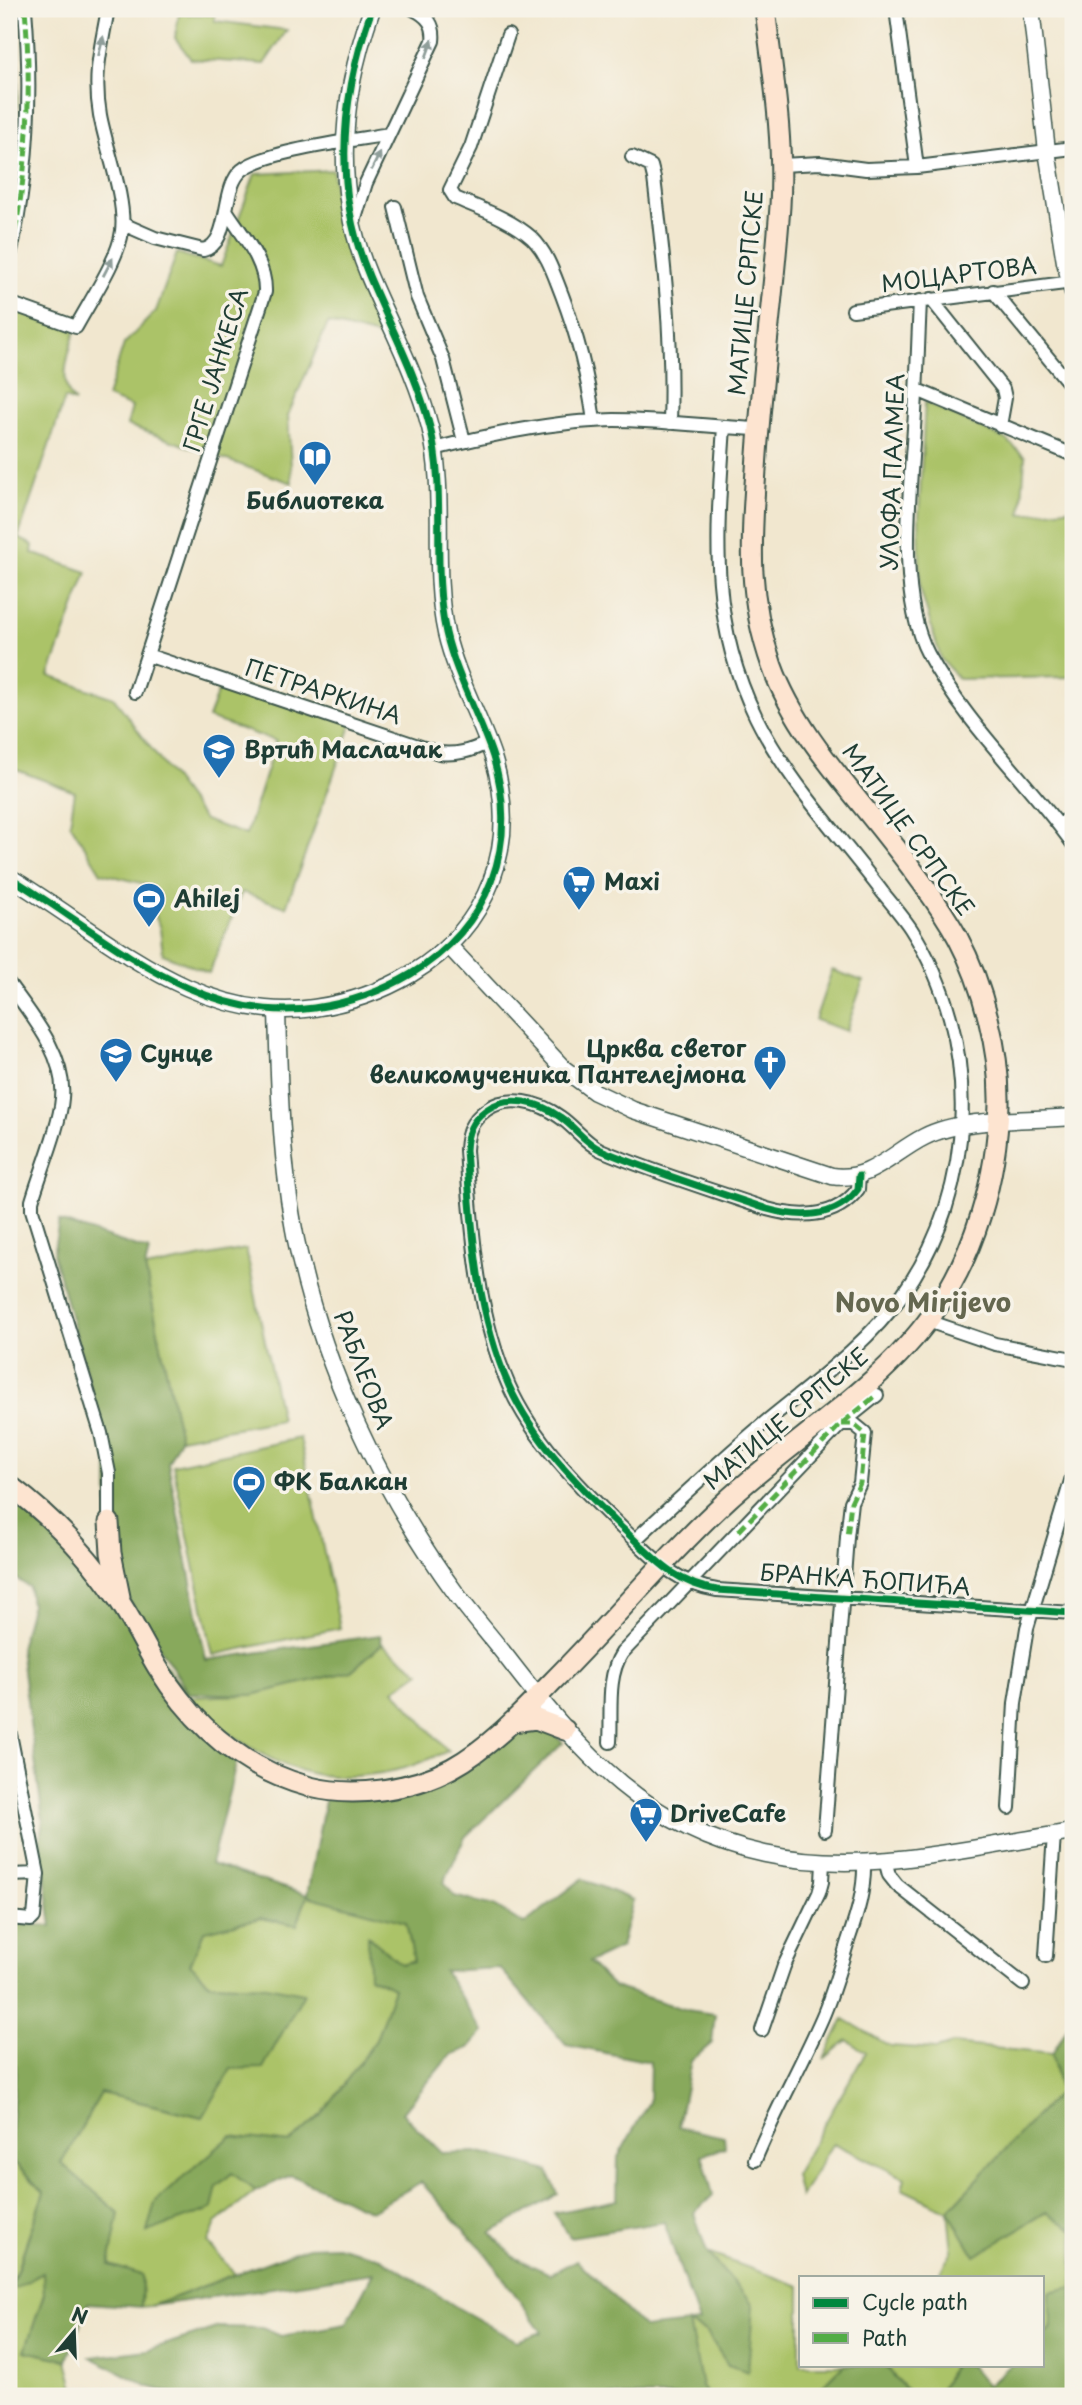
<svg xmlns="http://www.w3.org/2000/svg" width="1082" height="2405" font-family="'Playpen Sans',sans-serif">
  <rect width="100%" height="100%" fill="#f7f3e8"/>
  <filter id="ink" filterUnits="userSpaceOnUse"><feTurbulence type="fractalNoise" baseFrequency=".0143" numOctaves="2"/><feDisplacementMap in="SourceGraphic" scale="14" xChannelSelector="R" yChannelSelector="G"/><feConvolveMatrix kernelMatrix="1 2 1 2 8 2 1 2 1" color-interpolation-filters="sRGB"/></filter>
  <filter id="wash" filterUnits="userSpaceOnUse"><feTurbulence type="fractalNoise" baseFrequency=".00686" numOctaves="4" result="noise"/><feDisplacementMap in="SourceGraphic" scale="28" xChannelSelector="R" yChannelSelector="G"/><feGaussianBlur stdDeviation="1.57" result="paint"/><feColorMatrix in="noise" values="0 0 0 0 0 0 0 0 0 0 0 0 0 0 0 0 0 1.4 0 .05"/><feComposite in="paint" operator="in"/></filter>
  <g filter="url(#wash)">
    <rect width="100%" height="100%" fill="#f1e7cf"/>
    <!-- green -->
    <path fill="#abc368" stroke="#65804e" stroke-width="2" d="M9,9H16C20,74 18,141 9,206Z
      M179,14L215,15V21L287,30L264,64L191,59L175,38Z
      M333,170L337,220L355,280L385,338L328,323L288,415L292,483L127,425L132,407L107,397L124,344L156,311L177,253L221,266L255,174Z
      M9,303L76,327C70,351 56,382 75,402L65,398L18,538L33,545L32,553L87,572L49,676L114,698L204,820L246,835L276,741L208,718L222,680L352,723L286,907L242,892L209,973L163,954L160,929L145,884L101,873L70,823L75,792L9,767Z
      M925,402L1007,440L1025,457L1021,514L1073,508V677L959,679L941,659L920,588L919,515Z
      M832,970L863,981L846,1031L815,1020Z
      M246,1249L281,1420L180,1438L145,1268Z
      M300,1438L340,1628L213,1655L173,1465Z
      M382,1644L420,1672L394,1690L448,1751C432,1757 414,1767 397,1770C374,1775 345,1778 321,1775C273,1769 221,1730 187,1697L252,1695L351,1671Z
      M307,1895L406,1922L414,1960L401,1964L368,1937L394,1988L376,2040L322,2114L289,2143L231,2136L155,2202L148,2232L217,2186L232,2173L256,2191L216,2223L208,2243L235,2274L151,2306L141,2307L142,2275L109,2265L119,2213L61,2164L101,2093L202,2117L266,1986L211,1984L190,1965L204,1931L261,1918L297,1925Z
      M844,2019L890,2046L936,2049L953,2044L1052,2054L1060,2091L948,2211L975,2255L1047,2212L1073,2230V2287L1049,2292L1052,2328L1042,2337V2277H937L952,2251L948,2211L902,2189L905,2178L833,2143L800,2197L795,2175L866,2052L847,2040L824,2059Z
      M9,2157L44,2192L10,2289L43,2272L44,2294L25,2351L67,2360L76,2396H9Z
      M707,2253L800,2286V2365H844L813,2396H708L702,2386L688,2323L707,2333L728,2365L753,2305Z
      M885,2365H953L937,2396C905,2396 904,2388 885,2365Z"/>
    <!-- forest -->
    <path fill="#88a95c" stroke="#547348" stroke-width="2" fill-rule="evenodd" d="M59,1221L149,1251L145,1268L180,1438L168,1463L206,1660L380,1635L382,1644L351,1671L252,1695L189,1693L129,1601L108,1521V1451L53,1254Z
      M9,1492L39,1516L123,1614L238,1756L211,1864L307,1895L326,1795L465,1769L522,1728L536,1727L552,1732L563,1743L465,1837L444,1882L454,1896L494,1906L524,1924L582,1879L633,1900L621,1947L589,1962L614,1987L687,2010L715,2014L712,2043L691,2061L678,2127L724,2137L725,2148L702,2155L713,2195L694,2213L707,2253L753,2305L748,2372L728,2365L707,2333L689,2323L702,2386L708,2396H184L147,2386L91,2357L148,2350L219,2327L262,2328L281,2336L346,2324L373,2273L151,2306L308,2247L337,2246L381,2258L458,2308L517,2341L542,2332L487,2255L421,2182L371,2211L291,2175L256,2191L232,2173L217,2186L212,2209L147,2232L155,2202L231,2136L289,2143L322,2114L376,2040L394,1988L369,1977L368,1936L401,1964L414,1961L406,1922L307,1896L297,1925L261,1918L204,1931L190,1964L211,1984L266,1986L304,1993L263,2068L231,2069L203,2117L101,2093L61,2163L119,2213L109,2265L142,2275L141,2307L88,2303L67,2360L25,2351L44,2294L43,2273L10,2291L44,2192L9,2157L16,2066L9,2059V1923L52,1926L40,1839L43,1820L20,1648L31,1607L29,1587L9,1574ZM500,1968L566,2045L650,2062L649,2102L618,2157L617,2200L554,2213L570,2237L664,2222L699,2322L644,2328L577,2260L550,2274L515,2258L491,2233L558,2194L548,2171L480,2152L442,2153L402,2113L450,2055L469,2048L483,2032L444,1971Z
      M1073,2018V2230L1046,2212L975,2256L948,2211L1060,2091L1052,2054Z
      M1073,2287V2396H937L953,2365H970L987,2386L1011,2365H1042V2337L1052,2328L1049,2292Z
      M844,2365H885L903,2387L916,2396H813Z"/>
  </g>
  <g filter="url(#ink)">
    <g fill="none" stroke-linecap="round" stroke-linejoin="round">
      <defs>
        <path id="minor" d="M896,9L917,167
          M508,35L471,147L450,190L455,198C481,209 511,219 532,238C548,254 554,275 562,295C578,337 588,377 594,421
          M632,157L651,166L654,178C664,260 673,340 670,423
          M781,165L820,163L866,169L917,167L1073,148
          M395,207L417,297L443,359L464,441
          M123,224L155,238L203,250C232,244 220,188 242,170C264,151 357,140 389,134
          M353,225L366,183L433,41C435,25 428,16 413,9
          M9,260C28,179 32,91 25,9
          M993,291L1073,388
          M931,299L1003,389L1005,398L1000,426
          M920,301C918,343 917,386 914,428C910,494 897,595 928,654C966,725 1027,780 1073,844
          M9,303L76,327C90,301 119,258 122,231C126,199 106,148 100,115C93,75 101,48 108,9
          M853,310L1073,282
          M917,390L1073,455
          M434,449C492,434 555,421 614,420C662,420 710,427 758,429
          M147,655L439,753C457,755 471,751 487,743
          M135,692L265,292C266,261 242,235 226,210
          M1060,826L1073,814
          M9,984C32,1016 66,1056 62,1098C60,1126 40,1173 32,1201V1210L101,1433L109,1473V1522
          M859,1176L858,1189C836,1219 799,1218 767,1209C712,1190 655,1173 601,1150C585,1143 575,1127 560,1117C540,1102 507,1094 486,1110C471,1121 467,1132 466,1150C472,1230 476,1311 509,1386C533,1440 579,1486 621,1527C651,1555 674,1584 717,1590L1073,1613
          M928,1321L995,1344L1073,1359
          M635,1540C677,1501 718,1462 762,1425C810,1385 865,1347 902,1295C978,1189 982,1040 911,929C903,917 893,905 883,893C840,836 788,782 756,717C708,619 717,532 724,427
          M9,1729L38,1874L34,1917L31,1920L9,1918
          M610,1742C612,1714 606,1677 622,1653L841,1424L877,1395
          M1009,1808L1015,1703L1027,1628L1073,1474
          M825,1830L847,1537L851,1502L860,1483L865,1433L854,1424H841
          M885,1860L889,1875L897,1885L1023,1984
          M9,1875L38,1874
          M1046,1956L1054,1834
          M762,2030L784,1966L819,1893L822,1882L823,1862
          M755,2160C775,2111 801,2066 822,2018C833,1993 840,1967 848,1941C857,1915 865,1890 864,1862"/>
        <path id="tertiary" d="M1031,9L1047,151L1065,262L1073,293
          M9,877C104,933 195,1025 314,1008C348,1003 381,992 411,974C489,927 520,845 493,757C479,715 456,676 446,633C431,565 447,494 430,427C416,373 390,326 369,276C332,188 341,96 372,9
          M450,947L564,1069L595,1092L633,1110L832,1176C870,1182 892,1153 924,1137C963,1117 1029,1121 1073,1117
          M277,1011C279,1087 281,1164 296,1240C322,1367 381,1491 457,1595C474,1618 494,1640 512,1664C582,1754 647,1829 765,1854C867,1876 972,1847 1073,1832"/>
        <path id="secondary" d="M9,1485C52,1517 88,1555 118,1599C133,1621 144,1645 158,1668C194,1726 242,1769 310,1787C355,1798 411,1790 452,1768C490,1747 522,1713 552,1682C611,1623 664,1558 726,1501C790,1442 882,1386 932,1315C975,1255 997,1178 999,1104C1000,1051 983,985 958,938C935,896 896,847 865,809C830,766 791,719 772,666C747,596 751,542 756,470C761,382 774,294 780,206C784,140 773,74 765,9
          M109,1522L111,1553L120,1597
          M512,1722L536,1719L565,1730"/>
      </defs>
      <!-- minor casing -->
      <use href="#minor" stroke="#3e564b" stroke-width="16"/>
      <!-- tertiary casing -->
      <use href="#tertiary" stroke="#3e564b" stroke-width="19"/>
      <!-- secondary casing -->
      <use href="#secondary" stroke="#3e564b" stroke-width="23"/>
      <!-- minor -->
      <use href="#minor" stroke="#fff" stroke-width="12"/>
      <!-- tertiary -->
      <use href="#tertiary" stroke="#fff" stroke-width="16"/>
      <!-- secondary -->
      <use href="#secondary" stroke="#fde4d0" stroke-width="19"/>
      <!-- quiet -->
      <path stroke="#52ad45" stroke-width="5" stroke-dasharray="10 5" stroke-linecap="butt" d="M9,260C28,179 32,91 25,9
        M841,1424H854L865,1433L860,1483L851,1502L847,1537
        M739,1531L841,1424L877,1395"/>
      <defs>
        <path id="cycleway" d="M9,877C104,933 195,1025 314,1008C348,1003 381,992 411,974C489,927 520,845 493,757C479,715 456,676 446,633C431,565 447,494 430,427C416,373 390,326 369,276C332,188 341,96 372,9
          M859,1176L858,1189C836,1219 799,1218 767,1209C712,1190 655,1173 601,1150C585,1143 575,1127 560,1117C540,1102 507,1094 486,1110C471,1121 467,1132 466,1150C472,1230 476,1311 509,1386C533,1440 579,1486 621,1527C651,1555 674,1584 717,1590L1073,1613"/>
      </defs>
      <!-- cycleway casing -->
      <use href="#cycleway" stroke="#f7f3e8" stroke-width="11"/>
      <!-- cycleway -->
      <use href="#cycleway" stroke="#00873e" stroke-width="7"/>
    </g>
    <!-- one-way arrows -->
    <defs><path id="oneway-solid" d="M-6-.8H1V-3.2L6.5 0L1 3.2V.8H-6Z" transform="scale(1.75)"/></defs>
    <g fill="#8f9e9a">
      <use href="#oneway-solid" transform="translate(101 46) rotate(-76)"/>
      <use href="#oneway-solid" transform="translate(429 49) rotate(-70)"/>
      <use href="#oneway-solid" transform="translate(376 161) rotate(-64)"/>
      <use href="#oneway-solid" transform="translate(108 267) rotate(-62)"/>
    </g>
  </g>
  <!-- icons -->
  <defs>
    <symbol id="library-pin" viewBox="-11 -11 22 30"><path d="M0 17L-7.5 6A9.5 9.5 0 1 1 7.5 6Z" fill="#1f6fb2" stroke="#f7f3e8"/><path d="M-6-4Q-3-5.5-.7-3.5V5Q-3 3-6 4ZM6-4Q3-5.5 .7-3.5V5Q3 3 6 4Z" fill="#fff"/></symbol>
    <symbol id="school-pin" viewBox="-11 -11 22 30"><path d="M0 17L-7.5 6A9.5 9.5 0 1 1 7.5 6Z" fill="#1f6fb2" stroke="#f7f3e8"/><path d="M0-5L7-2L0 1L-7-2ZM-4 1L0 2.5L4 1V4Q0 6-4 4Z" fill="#fff"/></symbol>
    <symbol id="supermarket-pin" viewBox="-11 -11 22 30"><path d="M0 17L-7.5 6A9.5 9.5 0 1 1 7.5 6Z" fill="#1f6fb2" stroke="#f7f3e8"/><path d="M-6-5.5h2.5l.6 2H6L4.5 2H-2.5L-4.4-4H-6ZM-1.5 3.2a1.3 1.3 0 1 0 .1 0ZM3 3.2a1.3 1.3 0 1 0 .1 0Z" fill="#fff"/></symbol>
    <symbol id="stadium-pin" viewBox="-11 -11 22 30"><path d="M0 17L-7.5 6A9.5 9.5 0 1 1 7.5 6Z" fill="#1f6fb2" stroke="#f7f3e8"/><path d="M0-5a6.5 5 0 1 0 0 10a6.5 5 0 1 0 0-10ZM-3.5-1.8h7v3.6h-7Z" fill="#fff"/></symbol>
    <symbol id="church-pin" viewBox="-11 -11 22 30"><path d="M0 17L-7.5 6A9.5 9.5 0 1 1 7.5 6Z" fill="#1f6fb2" stroke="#f7f3e8"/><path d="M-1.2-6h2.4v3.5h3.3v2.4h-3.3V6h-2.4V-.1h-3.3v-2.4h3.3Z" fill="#fff"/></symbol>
  </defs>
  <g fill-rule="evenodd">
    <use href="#library-pin" x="296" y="438" width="38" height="52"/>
    <use href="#school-pin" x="200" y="731" width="38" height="52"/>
    <use href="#supermarket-pin" x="560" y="863" width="38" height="52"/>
    <use href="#stadium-pin" x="130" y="880" width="38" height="52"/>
    <use href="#school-pin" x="97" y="1035" width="38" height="52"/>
    <use href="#church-pin" x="751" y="1043" width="38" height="52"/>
    <use href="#stadium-pin" x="230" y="1463" width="38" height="52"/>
    <use href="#supermarket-pin" x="627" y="1795" width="38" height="52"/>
  </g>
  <g text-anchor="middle" stroke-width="7" stroke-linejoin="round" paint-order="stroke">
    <!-- street labels -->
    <g font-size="23" fill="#1f3d34" stroke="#f7f3e8">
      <text transform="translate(959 275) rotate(-7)" y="8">МОЦАРТОВА</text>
      <text transform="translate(746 293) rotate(-85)" y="8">МАТИЦЕ СРПСКЕ</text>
      <text transform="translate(216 370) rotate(-73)" y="8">ГРГЕ ЈАНКЕСА</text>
      <text transform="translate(893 472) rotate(-88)" y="8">УЛОФА ПАЛМЕА</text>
      <text transform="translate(323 692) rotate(18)" y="8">ПЕТРАРКИНА</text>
      <text transform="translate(908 830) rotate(54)" y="8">МАТИЦЕ СРПСКЕ</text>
      <text transform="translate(363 1370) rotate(69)" y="8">РАБЛЕОВА</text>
      <text transform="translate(786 1419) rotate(-40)" y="8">МАТИЦЕ СРПСКЕ</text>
      <text transform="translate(865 1580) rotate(4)" y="8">БРАНКА ЋОПИЋА</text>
    </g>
    <!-- poi labels -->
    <g font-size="23" font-weight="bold" fill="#1f3d34" stroke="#f7f3e8" text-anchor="start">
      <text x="315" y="509" text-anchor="middle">Библиотека</text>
      <text x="244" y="758">Вртић Маслачак</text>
      <text x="604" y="890">Maxi</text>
      <text x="174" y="907">Ahilej</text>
      <text x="746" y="1057" text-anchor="end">Црква светог<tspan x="746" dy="26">великомученика Пантелејмона</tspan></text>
      <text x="140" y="1062">Сунце</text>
      <text x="274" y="1490">ФК Балкан</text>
      <text x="670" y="1822">DriveCafe</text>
    </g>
    <!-- quarter labels -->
    <g font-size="26" font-weight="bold" fill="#64674f" stroke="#f7f3e8">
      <text x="923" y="1312">Novo Mirijevo</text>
    </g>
  </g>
  <!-- margin -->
  <rect width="1082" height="2405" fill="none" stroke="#f7f3e8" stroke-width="35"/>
  <!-- legend -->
  <rect x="799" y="2276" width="245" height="91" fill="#f7f3e8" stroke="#a1aaa0" stroke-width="2"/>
  <rect x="813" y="2298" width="35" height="10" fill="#00873e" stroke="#a1aaa0" stroke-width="2"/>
  <text x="862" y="2310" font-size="21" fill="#1f3d34">Cycle path</text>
  <rect x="813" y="2333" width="35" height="10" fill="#52ad45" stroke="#a1aaa0" stroke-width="2"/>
  <text x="862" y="2346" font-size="21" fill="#1f3d34">Path</text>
  <!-- north arrow -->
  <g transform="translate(74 2332) rotate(19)" stroke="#f7f3e8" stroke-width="5" paint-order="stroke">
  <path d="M0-5L12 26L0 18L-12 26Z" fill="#1f3d34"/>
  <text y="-10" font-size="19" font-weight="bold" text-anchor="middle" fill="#1f3d34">N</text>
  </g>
</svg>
